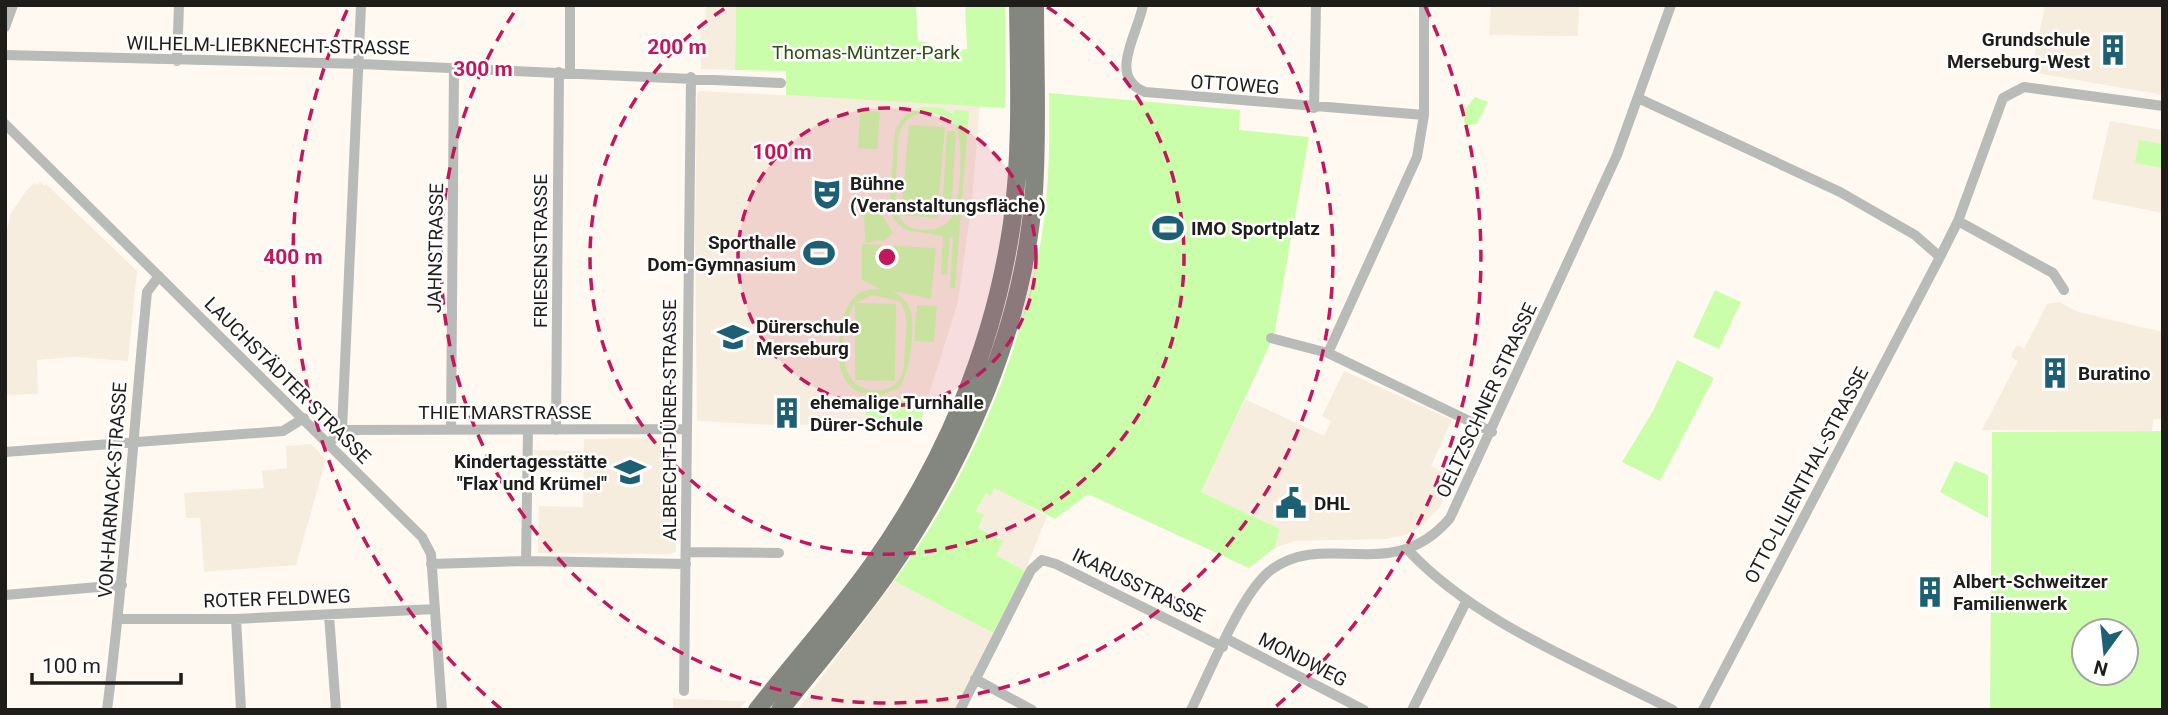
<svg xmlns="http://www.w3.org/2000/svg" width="2168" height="715" font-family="Roboto,sans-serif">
  <rect width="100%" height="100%" fill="#fff9f1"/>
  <!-- built -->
  <path fill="#f7edde" d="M706,5H736L735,70L701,69L700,30H705Z
    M1491,5H1579L1578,36L1489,35Z
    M2045,5H2163V95L2031,72Z
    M700,91L980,105L972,200L958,302L920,423L772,425L697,421L695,236L697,94Z
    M2110,121L2163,130V213L2092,199Z
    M40,182L44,186L46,184L137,271L128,361L75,357L37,360L38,394L5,395V236L11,213L26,191L34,183L37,185Z
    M2059,302L2078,312L2163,332V419H2153L2152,431L1982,430L2018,361L2012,358V353L2017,345L2024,349L2047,304Z
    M1344,371L1452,420L1431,466L1454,478L1440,507L1422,526L1406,535L1386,539L1294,541L1275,548L1280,529L1201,492L1245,399L1324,436L1331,421L1322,416Z
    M676,438V551L671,554L538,553L539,506L583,507L584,439Z
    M311,444L326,459L296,565L204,572L200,518H186L184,493L264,488L262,471L287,468L286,446Z
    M534,450L582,451V472L534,471Z
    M994,488L1047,516L1025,571L996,555L978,528L976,512L986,493Z
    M894,581L993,633L954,710H797Z
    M673,698L678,699L746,701L739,710H673Z"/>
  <!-- green -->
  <path fill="#cafeaa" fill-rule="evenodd" d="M736,5H916L918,42H927L928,52L967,49L965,5H1005V108L786,95V71L735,70Z
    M1049,93L1240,110L1239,130L1309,137L1274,336L1201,492L1280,529L1275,548L1249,568L1088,494L1055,519L994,488L991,496L986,493L976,511L984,515L978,528L1003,541L996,555L1025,571L993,633L894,581C964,486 1016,369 1039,252C1049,200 1050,146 1049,93Z
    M1475,97L1488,102L1477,124L1465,126L1463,112Z
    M921,107L942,108L953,114L954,110L969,111L955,288H950L953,237H950L947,275L941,274L943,236L905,230L895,221L889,208L895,130L905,115ZM924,113C935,114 946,114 954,123C965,135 960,197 954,213C950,221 943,228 933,229C888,236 895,193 897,164C898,152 896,137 902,127C907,118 915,114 924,113Z
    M860,110L880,112L877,149L858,148Z
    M909,125L945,127L937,218L901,215Z
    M947,131H956L952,199L943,198Z
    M2139,140L2163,144V168L2135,163Z
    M876,206L893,233L885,240L865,243L864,210Z
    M862,244L936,248L931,299L893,291C901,296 908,302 911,312C915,329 910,376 898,389L876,396L928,398L920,423H866V396L874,395C863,394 852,391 846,381C833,363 839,312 854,297C861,290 871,289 880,289L862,280ZM872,295L899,301C910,314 906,331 905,347C904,357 905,370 900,379C890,394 864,394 853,381C837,363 842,321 855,304V380L895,381L896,304L856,303Z
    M1715,290L1741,302L1719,349L1693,337Z
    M917,305L937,306L934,342L914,341Z
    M1677,360L1714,378L1660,481L1622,462L1653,411Z
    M2163,431V710H1990L1992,432ZM2084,631H2126V673H2084Z
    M1955,461L1988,475V518L1940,492Z"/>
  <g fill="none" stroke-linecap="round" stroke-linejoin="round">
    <!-- street -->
    <path stroke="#b9bbb8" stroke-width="10" d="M1143,5C1138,34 1107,77 1145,92L1424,115
      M1424,5V115L1417,157L1328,353L1492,432
      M5,27L13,5
      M5,55L361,64L781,83
      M177,61L179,5
      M570,72V5
      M1640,99L1840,192L1915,235L1940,257L1703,710
      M1314,108L1316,5
      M5,124L422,537L431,554L442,710
      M1958,221L2053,273L2064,290
      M1940,257L1958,221L2003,98L2024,87L2163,106
      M1271,338L1328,353
      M451,429L454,68
      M342,430L361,5
      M556,430L559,72
      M329,443L342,430L687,429
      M5,452L283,431L304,418
      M1408,550C1476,623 1584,664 1673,710
      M686,552L779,553
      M526,561L528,430
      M431,564L526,561L686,564
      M5,595L122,585
      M329,615L336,710
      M119,619H236L435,609
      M236,619L241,710
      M1227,639L1364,710
      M975,679L1032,710
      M684,691L691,77
      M107,710C125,571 133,432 147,292L159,276
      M960,710L1031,570L1042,560L1056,564L1223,647
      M1191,710C1208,676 1242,591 1271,570C1326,529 1393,586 1450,518L1617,155L1671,5
      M1412,710L1466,602"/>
    <!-- primary -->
    <path stroke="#838780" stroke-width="18" d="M757,710C795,661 837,615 873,564C945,463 994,346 1012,223C1022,151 1019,77 1018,5
      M780,710C816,664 855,620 888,572C965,461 1024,327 1034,191C1038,129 1035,67 1035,5"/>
  </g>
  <!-- distance rings -->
  <circle cx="887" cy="257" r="149" fill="#c2185b" fill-opacity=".12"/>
  <g fill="none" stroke="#c2185b" stroke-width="3.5" stroke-dasharray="12 9">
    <circle cx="887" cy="257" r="149"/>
    <path d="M1047 7A297 297 0 1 1 727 7"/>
    <path d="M1257 8A446 446 0 1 1 517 8"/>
    <path d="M501 709A594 594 0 0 1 349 6M1425 6A594 594 0 0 1 1273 709"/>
  </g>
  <!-- icons -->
  <defs>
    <symbol id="building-bare" viewBox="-9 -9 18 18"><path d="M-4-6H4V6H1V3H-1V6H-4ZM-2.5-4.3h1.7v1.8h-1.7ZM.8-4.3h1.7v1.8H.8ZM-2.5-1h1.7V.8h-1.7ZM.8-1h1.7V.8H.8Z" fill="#1d5f73" stroke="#fff" stroke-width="2.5" paint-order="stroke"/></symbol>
    <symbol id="theatre-bare" viewBox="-9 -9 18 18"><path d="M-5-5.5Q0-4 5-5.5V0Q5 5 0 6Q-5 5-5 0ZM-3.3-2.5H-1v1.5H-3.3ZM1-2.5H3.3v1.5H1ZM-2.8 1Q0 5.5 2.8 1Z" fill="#1d5f73" stroke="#fff" stroke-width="2.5" paint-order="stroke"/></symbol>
    <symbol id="stadium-bare" viewBox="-9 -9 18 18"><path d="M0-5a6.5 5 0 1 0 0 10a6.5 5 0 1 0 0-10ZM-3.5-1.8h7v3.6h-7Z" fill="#1d5f73" stroke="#fff" stroke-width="2.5" paint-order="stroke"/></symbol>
    <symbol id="school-bare" viewBox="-9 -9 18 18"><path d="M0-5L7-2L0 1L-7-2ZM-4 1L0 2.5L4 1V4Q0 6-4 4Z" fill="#1d5f73" stroke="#fff" stroke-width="2.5" paint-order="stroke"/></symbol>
    <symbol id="civic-bare" viewBox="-9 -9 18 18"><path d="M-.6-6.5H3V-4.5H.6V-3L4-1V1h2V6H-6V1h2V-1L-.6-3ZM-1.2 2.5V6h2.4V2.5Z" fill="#1d5f73" stroke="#fff" stroke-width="2.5" paint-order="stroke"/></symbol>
  </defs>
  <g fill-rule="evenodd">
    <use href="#building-bare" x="2091" y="28" width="44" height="44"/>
    <use href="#theatre-bare" x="805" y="172" width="44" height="44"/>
    <use href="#stadium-bare" x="1146" y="206" width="44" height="44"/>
    <use href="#stadium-bare" x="797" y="231" width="44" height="44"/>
    <use href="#school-bare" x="711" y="315" width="44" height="44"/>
    <use href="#building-bare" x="2033" y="351" width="44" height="44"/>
    <use href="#building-bare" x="765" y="391" width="44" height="44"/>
    <use href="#school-bare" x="608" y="450" width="44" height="44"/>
    <use href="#civic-bare" x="1269" y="481" width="44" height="44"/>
    <use href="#building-bare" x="1908" y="570" width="44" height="44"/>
  </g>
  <g text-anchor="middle" stroke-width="5" stroke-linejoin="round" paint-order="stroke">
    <!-- poi labels -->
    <g font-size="19" font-weight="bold" fill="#1f1d1a" stroke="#fff" text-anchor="start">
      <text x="2090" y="46" text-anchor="end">Grundschule<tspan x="2090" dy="22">Merseburg-West</tspan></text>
      <text x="850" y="190">Bühne<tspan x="850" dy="22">(Veranstaltungsfläche)</tspan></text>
      <text x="1191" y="235">IMO Sportplatz</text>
      <text x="796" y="249" text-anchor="end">Sporthalle<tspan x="796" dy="22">Dom-Gymnasium</tspan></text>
      <text x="756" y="333">Dürerschule<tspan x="756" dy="22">Merseburg</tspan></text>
      <text x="2078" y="380">Buratino</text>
      <text x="810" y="409">ehemalige Turnhalle<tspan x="810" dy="22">Dürer-Schule</tspan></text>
      <text x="607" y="468" text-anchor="end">Kindertagesstätte<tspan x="607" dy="22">"Flax und Krümel"</tspan></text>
      <text x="1314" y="510">DHL</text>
      <text x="1953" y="588">Albert-Schweitzer<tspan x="1953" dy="22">Familienwerk</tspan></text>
    </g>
    <!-- street labels -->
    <g font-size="19" fill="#1f1d1a" stroke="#fff">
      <text transform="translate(268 45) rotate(1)" y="7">WILHELM-LIEBKNECHT-STRASSE</text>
      <text transform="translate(1235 84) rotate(4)" y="7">OTTOWEG</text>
      <text transform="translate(435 248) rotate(-89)" y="7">JAHNSTRASSE</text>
      <text transform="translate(540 251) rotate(-90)" y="7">FRIESENSTRASSE</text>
      <text transform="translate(288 380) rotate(45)" y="7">LAUCHSTÄDTER STRASSE</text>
      <text transform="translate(1486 400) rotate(-65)" y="7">OELTZSCHNER STRASSE</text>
      <text x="505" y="419">THIETMARSTRASSE</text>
      <text transform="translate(669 420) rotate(-90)" y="7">ALBRECHT-DÜRER-STRASSE</text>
      <text transform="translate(1806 475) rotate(-62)" y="7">OTTO-LILIENTHAL-STRASSE</text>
      <text transform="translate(112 490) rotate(-86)" y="7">VON-HARNACK-STRASSE</text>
      <text transform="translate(1139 585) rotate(26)" y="7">IKARUSSTRASSE</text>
      <text transform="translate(277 598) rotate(-2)" y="7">ROTER FELDWEG</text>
      <text transform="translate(1303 659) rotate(27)" y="7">MONDWEG</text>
    </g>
    <!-- park labels -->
    <g font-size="19" fill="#2e4f13" stroke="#fff">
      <text x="866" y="59">Thomas-Müntzer-Park</text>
    </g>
  </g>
  <circle cx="887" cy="257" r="10" fill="#c2185b" stroke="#fff" stroke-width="3.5"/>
  <g font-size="21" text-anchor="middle" font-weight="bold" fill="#c2185b" stroke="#fff" stroke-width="5" stroke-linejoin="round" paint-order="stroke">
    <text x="677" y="54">200 m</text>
    <text x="483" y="76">300 m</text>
    <text x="782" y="159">100 m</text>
    <text x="293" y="264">400 m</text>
  </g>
  <!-- border -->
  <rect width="2168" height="715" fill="none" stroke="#1f1d1a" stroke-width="14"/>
  <!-- north arrow -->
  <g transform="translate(2105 652) rotate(195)"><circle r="33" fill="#ffffff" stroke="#a5a5a3" stroke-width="2"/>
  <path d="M0-5L12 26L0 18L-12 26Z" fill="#1d5f73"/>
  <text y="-10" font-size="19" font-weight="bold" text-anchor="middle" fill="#1f1d1a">N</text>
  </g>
  <!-- scale -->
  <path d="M32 673v10h149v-10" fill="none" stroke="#1f1d1a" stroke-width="3.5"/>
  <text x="42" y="673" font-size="21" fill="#1f1d1a" stroke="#ffffff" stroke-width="5" paint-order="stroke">100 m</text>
</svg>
